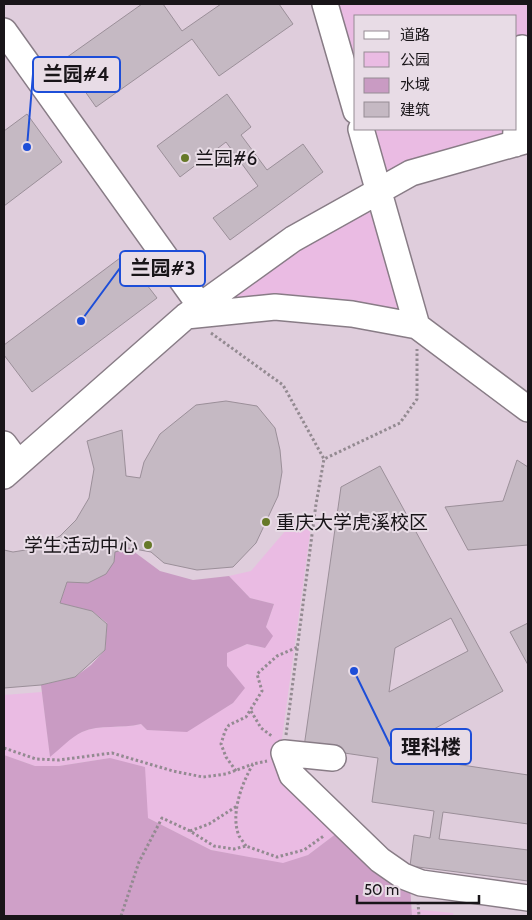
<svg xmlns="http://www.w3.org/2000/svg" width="532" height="920" font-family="Cabin,'Noto Sans SC',sans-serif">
  <rect width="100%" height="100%" fill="#e8dce6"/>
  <!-- built -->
  <path fill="#dfcddc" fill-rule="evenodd" d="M4,4H528V916H4ZM356,16H516V129H356Z"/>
  <!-- green -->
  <path fill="#eabbe3" d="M334,4H528V132L383,175L369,129H516V16H356V80Z
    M357,210L377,215L401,303L395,313L234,303L229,292Z
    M292,523L311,526L280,753L341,830L308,855L283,864L211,850L148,818L110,758L59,766H35L4,755V695L42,692L50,756C60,749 71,736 82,732C100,724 121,729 141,724L147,730L187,731L233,703L227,666V653L247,644L265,648L266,627L274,604L250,598L229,576L251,571Z
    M412,909L453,913L454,916H412Z"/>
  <!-- forest -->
  <path fill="#cfa0c8" d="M4,755L35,766H59L110,758L145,767L148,818L211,850L283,863L308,855L341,830L410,885L412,916H4Z"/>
  <!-- water -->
  <path fill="#c99bc3" d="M129,548L160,571L193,580L229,576L250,598L274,604L266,627L273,636L265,648L247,644L227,653V666L245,688L233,703L187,732L147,730L141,724C121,729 100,724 82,732C71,737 60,749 50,757L41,685L75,677L91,665L105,650L107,623L92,611L60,603L67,582L115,552Z"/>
  <!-- building -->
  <path fill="#c5b9c3" stroke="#9b8f99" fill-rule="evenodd" d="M142,4H163L182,31L221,4H279L293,24L219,76L192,39L96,107L63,60Z
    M227,94L251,127L241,135L267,170L303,144L323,172L230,240L213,218L258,186L226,142L180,177L157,146Z
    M27,114L62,162L4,206V131Z
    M124,255L157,298L32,392L4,355V345Z
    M226,401L257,406L275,428L280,450L282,472L278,496L256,543L233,567L197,570L164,563L151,552L129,548L115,552L114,562L106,574L88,583L67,582L60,603L92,611L107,624L105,650L75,677L41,685L4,688V550L13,552L38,548L60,536L76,520L89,498L94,469L87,441L122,430L126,476L140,478L144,462L160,434L196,405Z
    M517,460L528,467V545L468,550L445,507L503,501Z
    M380,466L503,691L434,729L429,760L528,775V824L443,812L439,839L528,850V881L410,866L414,835L430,838L434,811L372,802L378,758L304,747L341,487ZM451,618L468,651L389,692L395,648Z
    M528,623V665L510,632Z"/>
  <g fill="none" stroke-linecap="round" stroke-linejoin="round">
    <defs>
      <path id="minor" d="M325,4L356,111
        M4,31L206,314
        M515,144L522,48
        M186,316L275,307L352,314L417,326L361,129
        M417,326L528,409
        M4,444L18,463
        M4,476L186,316L293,239L411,173L528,140
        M333,758L284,753L292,775L380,860L403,876L421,883L528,898"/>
    </defs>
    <!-- minor casing -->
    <use href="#minor" stroke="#887c86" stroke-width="28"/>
    <!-- path -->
    <path stroke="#938a91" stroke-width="3" stroke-dasharray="2.5 2.5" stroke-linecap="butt" d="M211,333L283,385L324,459L400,423L417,399V349
      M251,711L261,728L273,737
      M286,735L316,504L324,459
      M4,748L36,759L59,760L112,753L173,771L203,777L226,774L253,764
      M236,771L226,757L221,744L225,731L229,725L246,717L262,691L257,674L277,656L298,647
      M190,831L209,824L237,806
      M246,846C244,843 241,839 239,836C230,814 242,783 253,764L267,761
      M418,902L419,916
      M121,916L139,862L162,818L190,831L214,846L234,849L246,846L277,857L304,850L325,835"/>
    <!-- minor -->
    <use href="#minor" stroke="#fff" stroke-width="25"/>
  </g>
  <!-- markers -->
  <g fill="#667928" stroke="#e8dce6" stroke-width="2">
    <circle cx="185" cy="158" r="5"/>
    <circle cx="266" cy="522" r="5"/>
    <circle cx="148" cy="545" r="5"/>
  </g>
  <g text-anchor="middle" stroke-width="4" stroke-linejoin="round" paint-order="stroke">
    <!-- poi labels -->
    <g font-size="19" fill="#191519" stroke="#e8dce6" text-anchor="start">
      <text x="195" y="165">兰园#6</text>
      <text x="276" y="529">重庆大学虎溪校区</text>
      <text x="138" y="552" text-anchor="end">学生活动中心</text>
    </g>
  </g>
  <!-- callouts -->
  <path fill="none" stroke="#1d4ed8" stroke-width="2" d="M27 147L33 74M81 321L120 268M354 671L391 747"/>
  <g fill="#1d4ed8" stroke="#e8dce6" stroke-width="2">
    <circle cx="27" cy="147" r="5"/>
    <circle cx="81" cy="321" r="5"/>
    <circle cx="354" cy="671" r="5"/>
  </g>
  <g fill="#e8dce6" stroke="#1d4ed8" stroke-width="2">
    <rect x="33" y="57" width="87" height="35" rx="5"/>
    <rect x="120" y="251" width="85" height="35" rx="5"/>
    <rect x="391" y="729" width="80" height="35" rx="5"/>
  </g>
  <g font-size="20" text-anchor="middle" font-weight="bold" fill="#191519">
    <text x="76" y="81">兰园#4</text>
    <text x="163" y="275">兰园#3</text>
    <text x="431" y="754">理科楼</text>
  </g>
  <!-- border -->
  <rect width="532" height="920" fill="none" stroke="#191519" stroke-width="10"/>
  <!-- legend -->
  <rect x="354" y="15" width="162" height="115" fill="#e8dce6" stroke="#958c94"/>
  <rect x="364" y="31" width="25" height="8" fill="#ffffff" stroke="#958c94"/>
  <text x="400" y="40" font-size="15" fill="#191519">道路</text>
  <rect x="364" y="52" width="25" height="15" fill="#eabbe3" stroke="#958c94"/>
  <text x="400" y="65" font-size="15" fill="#191519">公园</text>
  <rect x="364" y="78" width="25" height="15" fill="#c99bc3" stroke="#958c94"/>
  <text x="400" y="90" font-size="15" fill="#191519">水域</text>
  <rect x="364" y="102" width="25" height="15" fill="#c5b9c3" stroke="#958c94"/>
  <text x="400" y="115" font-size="15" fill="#191519">建筑</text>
  <!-- scale -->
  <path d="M357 895v8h122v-8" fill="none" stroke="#191519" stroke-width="2.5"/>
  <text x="364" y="895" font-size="15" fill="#191519" stroke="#e8dce6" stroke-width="4" paint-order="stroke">50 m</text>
</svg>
